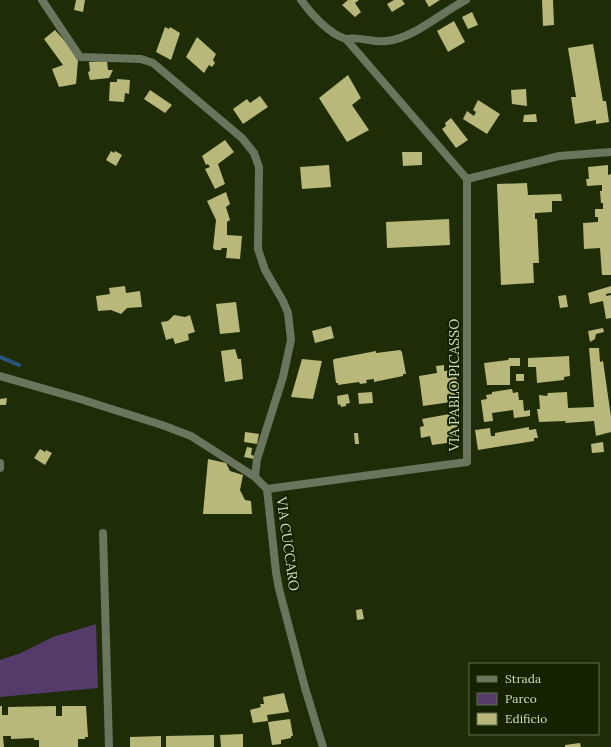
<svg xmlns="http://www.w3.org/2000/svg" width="611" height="747" font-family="Lora,serif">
  <rect width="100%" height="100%" fill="#1e2c08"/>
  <!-- green -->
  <path fill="#543b6a" d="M96,624L98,688L0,697V660L21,653L53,637Z"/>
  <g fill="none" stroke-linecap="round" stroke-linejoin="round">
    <!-- stream -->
    <path stroke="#29557c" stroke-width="4" d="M0,357L19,365"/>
  </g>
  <!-- building -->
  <path fill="#b8b87a" d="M76,0H85L83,12L74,10Z
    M348,0H359L355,3L361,12L355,17L342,5Z
    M394,0H402L405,4L392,12L387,4Z
    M425,0H440L429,7Z
    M542,0H553L554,25L543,26Z
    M472,12L478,25L468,29L462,17Z
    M454,21L465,42L448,52L437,31Z
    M165,27L169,29L170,27L180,33L171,60L156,52Z
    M55,30L77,55L75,56L78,61L76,84L59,87L52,69L63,65L44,39Z
    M197,37L216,54L213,60L215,63L212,67L209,65L204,73L186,57Z
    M593,44L603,101H606L609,122L596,124V120L575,124L571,97H576L568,48Z
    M107,61L108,70H113L109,78L90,80L88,72L90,71L89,62Z
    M348,75L361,98L352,105L369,130L347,142L319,98Z
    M117,79L130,80L129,94L125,93L124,102L109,101L110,82H117Z
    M526,89L527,106L512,104L511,90Z
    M150,90L172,105L165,113L144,99Z
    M260,96L268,107L243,124L233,109L247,99L250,103Z
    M478,100L500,114L487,134L463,119L467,111L474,116L476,112L473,110Z
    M536,114L537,122H523L524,115Z
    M451,118L468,140L456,148L442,129L446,126L445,123Z
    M225,140L234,152L218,164L225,184L215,189L205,169L210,167L208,164L206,165L202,156Z
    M111,151L114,153L115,151L122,155L116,166L106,160Z
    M402,152H422V165L403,166Z
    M329,165L331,187L302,189L300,167Z
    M608,165V175L611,174V275H602L600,248L584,249L583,223L598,222V217H595V209H603V203H601L600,191H602V185L587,186L586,179H589L588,167Z
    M527,183L528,195L561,194L562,201H552V212L535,213V219H537L539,263H533L534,283L501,285L497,184Z
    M226,192L230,204L226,207L230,220L227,222V235L242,236L240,259L226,258L227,248H222L221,250H215L213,248L216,220L207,201Z
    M449,219L450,245L387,248L386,222Z
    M125,286L126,293L140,291L142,307L127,308L121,314L111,310L98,311L96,296L110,294L109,288Z
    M611,286V293L606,294V296L611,295V318L606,319L603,301L590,304L588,293Z
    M566,295L568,307L560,308L558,296Z
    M236,302L240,332L220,334L216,304Z
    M174,315L185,317L190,315L195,332L188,334L189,340L175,344L173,338L166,340L161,322L168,321Z
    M331,326L334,338L315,343L312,331Z
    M603,328L604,332L596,334L595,339L590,342L588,331Z
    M589,348H599L600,362L603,361L611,417V432L596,436L594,421L565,423L566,421L539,422L537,409H540L539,395L547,396L548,393L567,392L568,408L594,407Z
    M235,349L238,359H241L243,379L225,382L221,351Z
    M400,350L402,352L406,374H403V376L374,382V379L366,380L367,383L360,384L359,382L338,385V383H336L333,361L334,359L376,351V353Z
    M569,356L570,376L564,377V380L537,383L536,367H528V358Z
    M509,358H520V366H510V385H487L484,363L508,360Z
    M302,359L322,361L313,399L291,397Z
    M444,365V371L456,370L458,401L423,406L419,376L437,373L436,366Z
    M516,374H524V381H516Z
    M512,389L513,393L518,392L519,400H523L524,411L530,410V416L514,418L513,410L492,413L493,421L484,422L481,400L487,399L486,395L492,394V392Z
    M372,392L373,403L359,404L358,393Z
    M348,394L350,403L346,404V406L341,407L340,404L338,405L337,396Z
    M7,398L6,405H0V399Z
    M455,413L459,426L451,429L454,442L432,445L430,436L421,438L420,427L424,426L422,419Z
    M529,427V430L536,429L538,438H534V441L478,450L475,430L490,428L491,436H495V433Z
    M245,432L259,434L257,444L244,442Z
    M354,433H358L359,444H355Z
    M603,442L604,452L592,453L591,444Z
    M247,447L252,448L251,455L255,456L254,459L244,457Z
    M40,449L45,452L46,450L52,453L45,465L34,458Z
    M208,459L226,463L230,471L243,475L240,490L245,500L251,501L252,514H203Z
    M362,609L364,619L357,620L356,610Z
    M284,693L289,712L267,715L268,721L253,723L250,710L261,707L260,704H264L263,697Z
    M0,706H2V715H8V707L56,706V716H62V706H86L88,737H85V739H78V747H39V740H34V738L11,739V736H3L4,747H0Z
    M290,719L293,736H291V738L281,740V744L272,745L268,722Z
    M243,734V747H221L220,735Z
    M214,735V747H166V736Z
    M161,736V747H130V737Z
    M580,743L581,747H565V745Z"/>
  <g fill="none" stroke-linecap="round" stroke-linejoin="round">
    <!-- minor -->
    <path stroke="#6a755e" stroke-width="8" d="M42,0L80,57L141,59L153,63L242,138L254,153L259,167L258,249L265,270L283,301L288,313L291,340L283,377L257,459L255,477
      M301,0C311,14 329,34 346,39L467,179
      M346,39C360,36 373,43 386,41C413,39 442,12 466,0
      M0,376L80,399L162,425L191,436L255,477L267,489L276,572L279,589L305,688L323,747
      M0,463V468
      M267,489L467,462V179L559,156L611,152
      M103,533L109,747"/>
  </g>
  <g text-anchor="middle" stroke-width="4" stroke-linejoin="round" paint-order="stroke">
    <!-- street labels -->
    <g font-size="14" fill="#cedfbc" stroke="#152200">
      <text transform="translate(454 385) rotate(-90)" y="5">VIA PABLO PICASSO</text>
      <text transform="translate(288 544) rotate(82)" y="5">VIA CUCCARO</text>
    </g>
  </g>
  <!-- legend -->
  <rect x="469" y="663" width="130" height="72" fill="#152200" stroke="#5f6e4b"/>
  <rect x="477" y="676" width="20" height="6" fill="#6a755e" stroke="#5f6e4b"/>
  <text x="505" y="683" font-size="12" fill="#cedfbc">Strada</text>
  <rect x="477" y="693" width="20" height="12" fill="#543b6a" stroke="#5f6e4b"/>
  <text x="505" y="703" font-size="12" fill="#cedfbc">Parco</text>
  <rect x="477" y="713" width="20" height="12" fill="#b8b87a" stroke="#5f6e4b"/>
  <text x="505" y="723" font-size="12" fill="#cedfbc">Edificio</text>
</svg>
